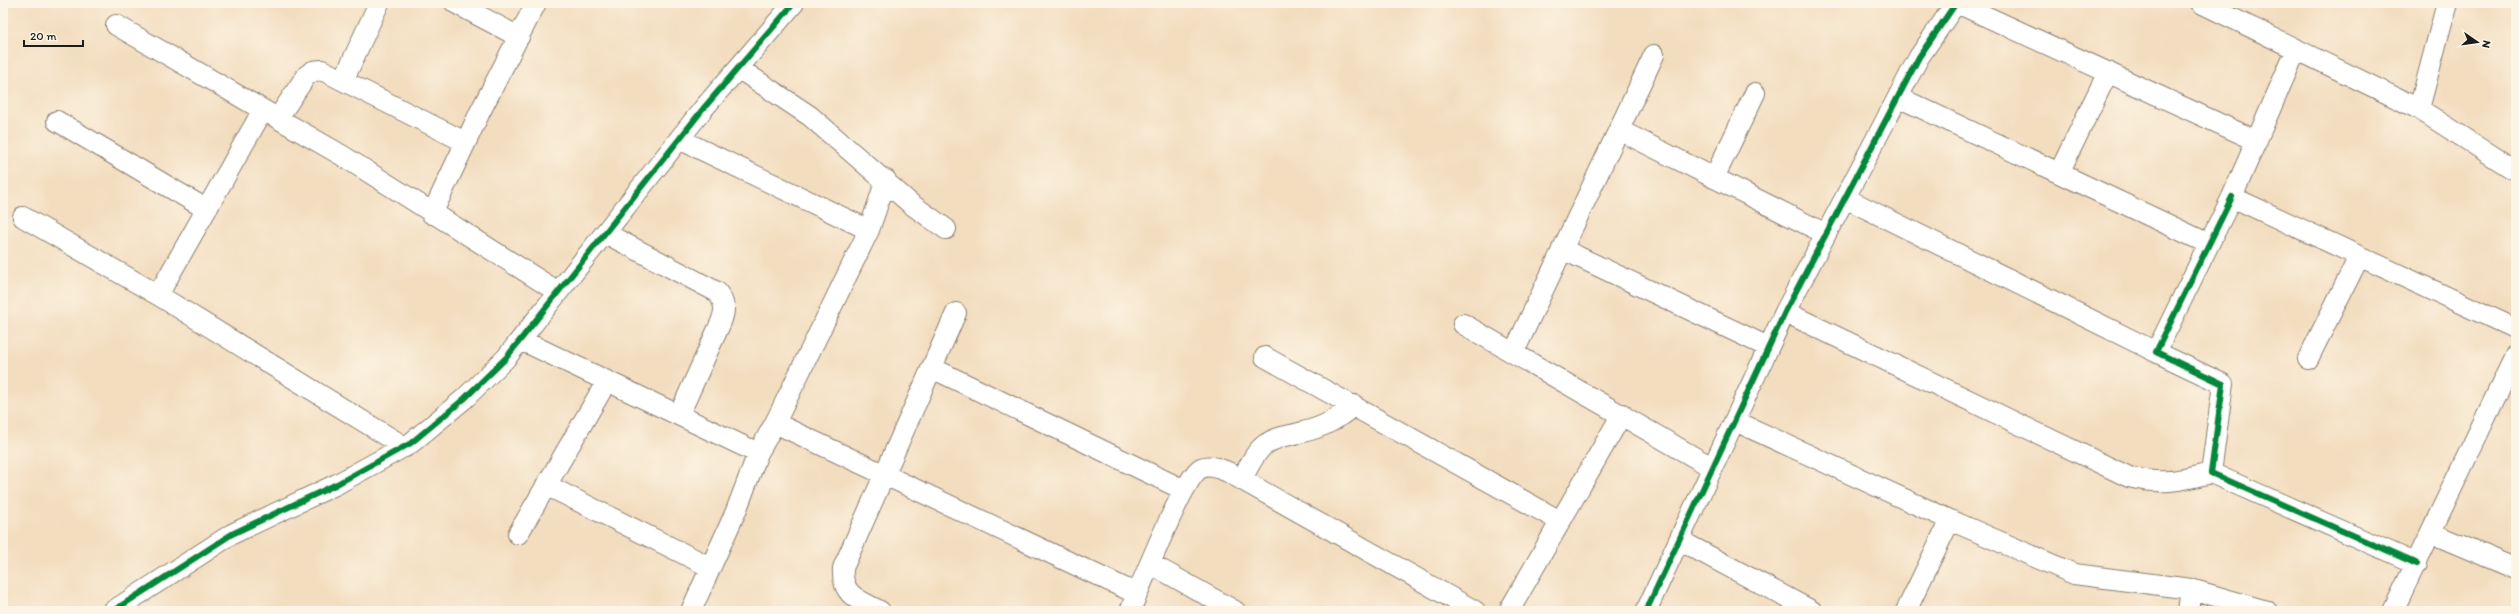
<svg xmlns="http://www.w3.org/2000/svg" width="2519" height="614" font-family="Itim,sans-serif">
  <rect width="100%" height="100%" fill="#fcf5e5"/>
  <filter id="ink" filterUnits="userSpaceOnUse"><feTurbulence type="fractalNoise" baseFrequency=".025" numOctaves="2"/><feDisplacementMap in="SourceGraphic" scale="8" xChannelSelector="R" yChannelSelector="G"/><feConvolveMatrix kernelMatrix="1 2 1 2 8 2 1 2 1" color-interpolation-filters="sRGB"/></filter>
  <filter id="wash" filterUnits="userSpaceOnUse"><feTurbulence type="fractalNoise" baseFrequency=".012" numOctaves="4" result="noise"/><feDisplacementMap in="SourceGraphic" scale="16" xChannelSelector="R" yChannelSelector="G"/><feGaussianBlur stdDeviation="0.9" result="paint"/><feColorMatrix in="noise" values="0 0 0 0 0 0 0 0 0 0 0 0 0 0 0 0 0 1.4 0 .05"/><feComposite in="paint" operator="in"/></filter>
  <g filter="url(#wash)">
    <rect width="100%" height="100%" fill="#f3ddbf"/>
  </g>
  <g filter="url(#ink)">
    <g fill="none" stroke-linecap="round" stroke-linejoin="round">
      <defs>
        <path id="street" d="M455,3L519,37
          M1957,3L2257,141
          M2201,3L2419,109L2516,171
          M116,25L343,156L558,292
          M2296,50L2232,197L2516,329
          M738,68L810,116L911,204L946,229
          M344,79L379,3
          M1898,97L2209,244
          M2419,109L2447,3
          M278,118L306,76L313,71L322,70L465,142
          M57,121L206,209
          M1619,130L1826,234
          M679,139L869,230
          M2059,173L2108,72
          M1714,178L1755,93
          M2232,197L2156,352L2223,384L2211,473L2417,564
          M1845,198L2156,352
          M432,214L480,112L536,3
          M23,217L158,295L405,447
          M605,233L717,292C725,303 726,309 721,322L679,415
          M1562,249L1768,347
          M158,295L263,110
          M1785,312L2129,477C2162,485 2177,481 2211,473
          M1463,324L1713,468
          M521,340L758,453L736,511L691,611
          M1514,352L1654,55
          M1265,357L1560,521
          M2308,359L2359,257
          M932,368L1184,490
          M1735,421L1950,520
          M775,423L869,230L886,180
          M758,453L775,423L1137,594
          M1242,479C1248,468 1255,451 1266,444C1277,436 1290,436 1303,432C1324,427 1338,419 1354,405
          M546,485L710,567
          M2431,533L2516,569
          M518,534L607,381
          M1679,540L1812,611
          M1151,564L1235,611
          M113,611L232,534L337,484L411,443L464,399L506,358L703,109L794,3
          M880,611C859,600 841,596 843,568L956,313
          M1130,611C1140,588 1184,476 1201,468C1210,464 1220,469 1228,472L1475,611
          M1509,611L1622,414
          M1646,611L1785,312L1919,57L1956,3
          M1906,611L1950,520L2074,574L2191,589L2267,611
          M2188,611L2191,589
          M2393,611L2516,354"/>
      </defs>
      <!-- street casing -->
      <use href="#street" stroke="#887c6e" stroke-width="22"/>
      <!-- street -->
      <use href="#street" stroke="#fff" stroke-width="20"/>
      <defs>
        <path id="cycleway" d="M2232,197L2156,352L2223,384L2211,473L2417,564
          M113,611L232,534L337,484L411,443L464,399L506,358L703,109L794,3
          M1646,611L1785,312L1919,57L1956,3"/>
      </defs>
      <!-- cycleway casing -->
      <use href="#cycleway" stroke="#fcf5e5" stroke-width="8"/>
      <!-- cycleway -->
      <use href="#cycleway" stroke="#00873e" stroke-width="6"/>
    </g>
  </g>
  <!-- margin -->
  <rect width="2519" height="614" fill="none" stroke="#fcf5e5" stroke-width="16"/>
  <!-- north arrow -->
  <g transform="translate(2477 42) rotate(103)" stroke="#fcf5e5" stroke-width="3" paint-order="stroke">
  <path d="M0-3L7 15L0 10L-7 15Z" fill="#1c1c1c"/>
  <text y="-6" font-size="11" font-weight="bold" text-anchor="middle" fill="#1c1c1c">N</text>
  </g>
  <!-- scale -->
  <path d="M24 40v6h59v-6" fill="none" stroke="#1c1c1c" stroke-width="2"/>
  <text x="30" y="40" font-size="12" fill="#1c1c1c" stroke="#fcf5e5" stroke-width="3" paint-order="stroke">20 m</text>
</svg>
